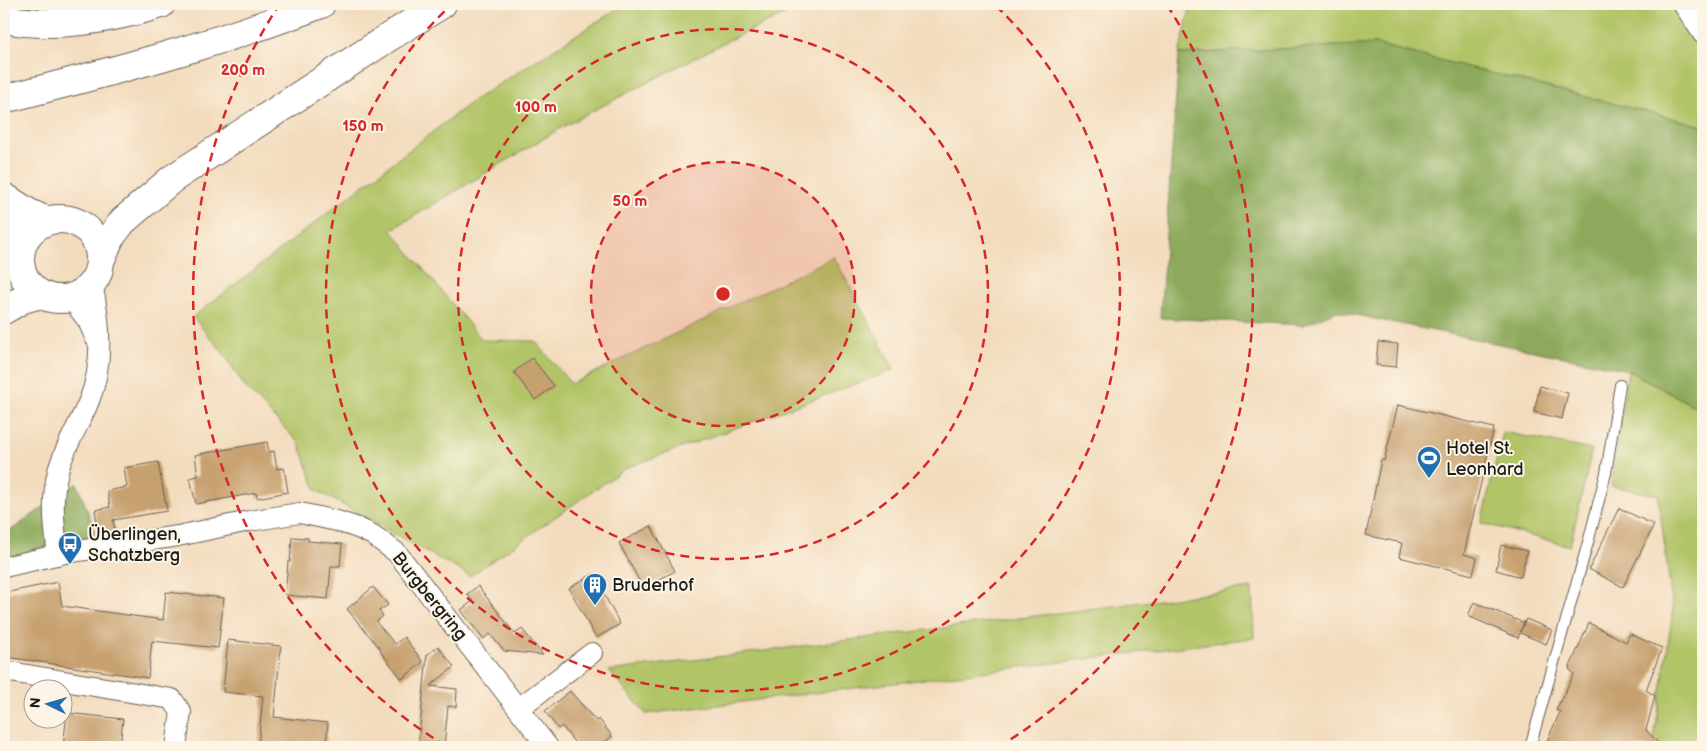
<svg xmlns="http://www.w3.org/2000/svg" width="1707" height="751" font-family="'Balsamiq Sans',sans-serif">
  <rect width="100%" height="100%" fill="#fcf5e5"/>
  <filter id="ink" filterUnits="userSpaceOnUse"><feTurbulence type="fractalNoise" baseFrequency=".02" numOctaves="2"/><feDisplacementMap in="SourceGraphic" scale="10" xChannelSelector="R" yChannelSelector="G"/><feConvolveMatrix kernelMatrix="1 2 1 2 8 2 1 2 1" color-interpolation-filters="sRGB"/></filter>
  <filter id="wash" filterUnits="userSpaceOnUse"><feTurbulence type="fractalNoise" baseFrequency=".0096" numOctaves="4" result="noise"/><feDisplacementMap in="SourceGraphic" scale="20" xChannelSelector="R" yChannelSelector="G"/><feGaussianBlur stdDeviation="1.12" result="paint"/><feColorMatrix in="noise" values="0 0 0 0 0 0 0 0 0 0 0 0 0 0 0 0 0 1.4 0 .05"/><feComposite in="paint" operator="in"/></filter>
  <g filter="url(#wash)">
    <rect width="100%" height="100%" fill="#f3dcbe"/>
    <!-- green -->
    <path fill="#b2c467" stroke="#677042" d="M625,4H808L729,40L566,125L391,230L482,340L535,341L571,384L834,257L894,370L626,468L470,576L316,490L299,443L245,387L224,354L193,317L474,100Z
      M1199,4H1671L1703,53V126L1375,44L1179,54L1190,9Z
      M1628,370L1703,411V747H1653L1673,610L1658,495L1611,486Z
      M1503,432L1592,450L1570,546L1481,523Z
      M1252,588L1254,638L646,714L609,671Z"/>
    <!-- forest -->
    <path fill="#8daa5c" stroke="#54633c" d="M1375,44L1703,126V411L1628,370L1336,311L1304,325L1160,318L1179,54Z
      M77,483L96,534L4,559V532L13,529Z"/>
    <g id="blocks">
      <!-- building -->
      <path fill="#c7a070" d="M1378,342L1398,344L1396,367L1376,365Z
        M532,358L554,386L535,400L514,372Z
        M1540,386L1568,393L1562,419L1534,412Z
        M1398,405L1494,428L1464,554L1477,558L1473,575L1399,557L1402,543L1366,535L1381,460L1384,461Z
        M267,442L269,452L274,451L277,469L284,468L288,492L257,498L256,493L196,504L190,478L198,476L195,455Z
        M158,462L167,511L113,520L115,530L99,533L95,510L110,507L107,491L127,487L124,468Z
        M1619,508L1654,525L1623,587L1589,569Z
        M651,526L675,571L643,588L619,543Z
        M292,537L308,538V541L342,544L340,566H331L328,599L285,595L288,562H290Z
        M1501,545L1527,551L1521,577L1496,570Z
        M593,574L620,624L596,638L569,588Z
        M58,582L62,606L163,620L166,592L224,598L218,648L152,641L148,678L6,657L4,647V593Z
        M478,586L515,634L522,629L543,655L504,651L490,634L483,639L461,610L473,601L467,594Z
        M373,587L388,605L379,611L383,616L376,622L395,644L404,637L423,662L402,679L380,651L381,650L347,609Z
        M1474,602L1524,623L1520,632L1526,619L1552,630L1546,644L1520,633L1518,638L1468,616Z
        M1589,623L1626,642L1630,634L1662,648L1646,690L1655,696L1646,730L1662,747H1557L1546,743L1560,712L1556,710L1574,674L1569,669Z
        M228,640L281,646L274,717L328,723L326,747H258L263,696L223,692Z
        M438,646L454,667L430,686L457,689L456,707L448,706L444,747H418L427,655Z
        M570,691L596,721L599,719L612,736L599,747H578L562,726L558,729L545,711Z
        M67,713L123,719L120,747H63Z"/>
    </g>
  </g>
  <g filter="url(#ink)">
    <use href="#blocks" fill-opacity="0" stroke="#675f55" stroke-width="1"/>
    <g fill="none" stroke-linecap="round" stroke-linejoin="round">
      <defs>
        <path id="lane" d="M1530,747L1589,539L1606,473L1620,385"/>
        <path id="street" d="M1683,4L1703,34
          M71,298L88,321L96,339
          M58,555C54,526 51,499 58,471C65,446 79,425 89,401C104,364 101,323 92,284
          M4,567L65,553L178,536L249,521L300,513L337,521L358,528L373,535L397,553L548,747
          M4,671L172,699L181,712L176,747
          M519,708L592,653"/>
        <path id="primary" d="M4,19C57,29 110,19 161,4
          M4,197L29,213L47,221
          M4,216L16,237L21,251
          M20 259a40 40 0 1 1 80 0a40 40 0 1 1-80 0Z
          M101,259L110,238L123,221L172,179L389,37L442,4
          M4,310L23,299L40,294"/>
        <path id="highway" d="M4,99C111,72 218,44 321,4"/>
      </defs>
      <!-- lane casing -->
      <use href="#lane" stroke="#675f55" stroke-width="12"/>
      <!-- street casing -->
      <use href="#street" stroke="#675f55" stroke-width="22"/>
      <!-- primary casing -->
      <use href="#primary" stroke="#675f55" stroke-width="30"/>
      <!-- highway casing -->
      <use href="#highway" stroke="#675f55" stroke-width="30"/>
      <!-- lane -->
      <use href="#lane" stroke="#fff" stroke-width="10"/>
      <!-- street -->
      <use href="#street" stroke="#fff" stroke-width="20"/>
      <!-- primary -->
      <use href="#primary" stroke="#fff" stroke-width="28"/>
      <!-- highway -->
      <use href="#highway" stroke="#fff" stroke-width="28"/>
    </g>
  </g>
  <!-- distance rings -->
  <circle cx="723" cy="294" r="132" fill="#d62828" fill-opacity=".12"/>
  <g fill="none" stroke="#d62828" stroke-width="2.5" stroke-dasharray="9 6">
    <circle cx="723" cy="294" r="132"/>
    <circle cx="723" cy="294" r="265"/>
    <path d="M996 6A397 397 0 1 1 450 6"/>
    <path d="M446 746A530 530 0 0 1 279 5M1167 5A530 530 0 0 1 1000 746"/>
  </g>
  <!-- icons -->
  <defs>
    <symbol id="stadium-pin" viewBox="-11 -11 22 30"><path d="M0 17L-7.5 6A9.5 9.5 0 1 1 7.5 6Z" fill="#1f6fb2" stroke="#fcf5e5"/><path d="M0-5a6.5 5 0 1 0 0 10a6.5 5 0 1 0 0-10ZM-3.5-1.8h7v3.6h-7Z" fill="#fff"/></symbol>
    <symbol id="bus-pin" viewBox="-11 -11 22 30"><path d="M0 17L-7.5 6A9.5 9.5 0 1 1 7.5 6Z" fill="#1f6fb2" stroke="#fcf5e5"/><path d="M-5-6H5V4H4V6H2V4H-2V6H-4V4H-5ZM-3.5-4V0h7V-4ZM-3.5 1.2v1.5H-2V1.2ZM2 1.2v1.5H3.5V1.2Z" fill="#fff"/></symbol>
    <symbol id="building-pin" viewBox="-11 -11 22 30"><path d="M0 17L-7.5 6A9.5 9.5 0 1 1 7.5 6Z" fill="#1f6fb2" stroke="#fcf5e5"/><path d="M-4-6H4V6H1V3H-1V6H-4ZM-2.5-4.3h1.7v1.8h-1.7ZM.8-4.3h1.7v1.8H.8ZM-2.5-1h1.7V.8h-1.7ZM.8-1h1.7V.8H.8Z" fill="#fff"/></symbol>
  </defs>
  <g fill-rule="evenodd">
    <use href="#stadium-pin" x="1415" y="444" width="28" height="38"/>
    <use href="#bus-pin" x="56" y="530" width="28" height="38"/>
    <use href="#building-pin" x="581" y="571" width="28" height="38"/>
  </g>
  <g text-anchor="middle" stroke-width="4" stroke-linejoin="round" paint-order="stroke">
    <!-- poi labels -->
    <g font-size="18" fill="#1c1c1c" stroke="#fcf5e5" text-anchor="start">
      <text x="1446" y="454">Hotel St.<tspan x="1446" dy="21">Leonhard</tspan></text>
      <text x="88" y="540">Überlingen,<tspan x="88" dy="21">Schatzberg</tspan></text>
      <text x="612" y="591">Bruderhof</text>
    </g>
    <!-- street labels -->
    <g font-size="18" fill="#1c1c1c" stroke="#fcf5e5">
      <text transform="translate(430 596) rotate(51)" y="6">Burgbergring</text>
    </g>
  </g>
  <circle cx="723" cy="294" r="8" fill="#d62828" stroke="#fcf5e5" stroke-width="2.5"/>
  <g font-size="15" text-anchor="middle" font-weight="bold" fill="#d62828" stroke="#fcf5e5" stroke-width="4" stroke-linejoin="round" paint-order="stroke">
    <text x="243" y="75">200 m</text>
    <text x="536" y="112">100 m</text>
    <text x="363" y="131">150 m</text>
    <text x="630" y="206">50 m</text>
  </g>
  <!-- margin -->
  <rect width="1707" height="751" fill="none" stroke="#fcf5e5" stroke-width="20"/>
  <!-- north arrow -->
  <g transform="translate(48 704) rotate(275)"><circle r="24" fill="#fcf5e5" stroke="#a29e95"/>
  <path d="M0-4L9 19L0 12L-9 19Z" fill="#1f6fb2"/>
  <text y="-8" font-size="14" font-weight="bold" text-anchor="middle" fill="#1c1c1c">N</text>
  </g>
</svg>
